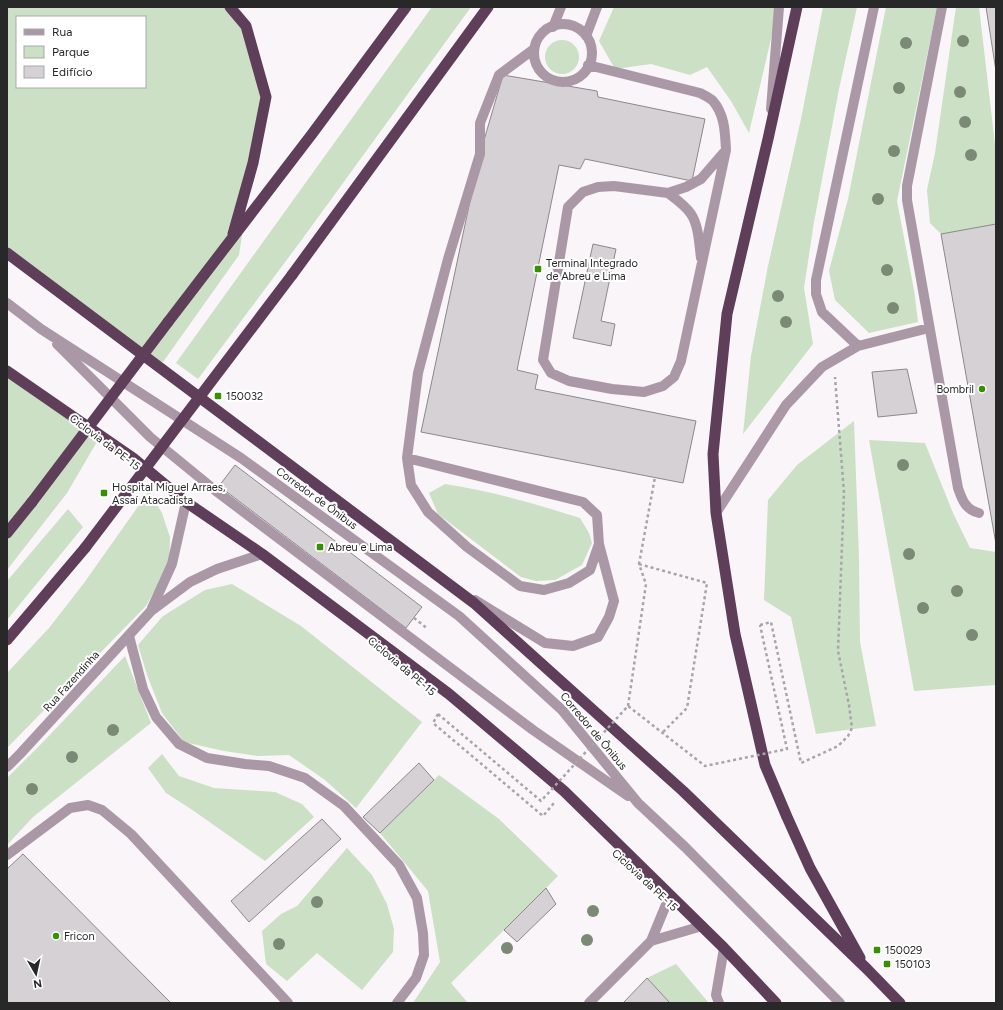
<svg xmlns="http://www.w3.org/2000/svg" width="1003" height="1010" font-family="Figtree,sans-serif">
  <rect width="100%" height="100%" fill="#f9f5f8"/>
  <!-- green -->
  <path fill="#cbe0c4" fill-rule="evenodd" d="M7,7H230L246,26L266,97L253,163L239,255L163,362L134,355L32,277L7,247ZM17,17H145V87H17Z
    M432,7H471L303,238L198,379L176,363Z
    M614,7H774V26L749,133L731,101L707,67L690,75L651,64L615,69L599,41Z
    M823,7H857L839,89L814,222L804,288L813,344L743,434L751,356L768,266L801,119Z
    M886,7H937L897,201L914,290L918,322L869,333L835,300L829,271L848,199Z
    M956,7H979L996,153V224L941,234L930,223L927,190L935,153Z
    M545 57a17 17 0 1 1 34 0a17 17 0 1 1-34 0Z
    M7,374L98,440L67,493L7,570Z
    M854,421L859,558L860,642L876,726L816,734L791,617L764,600L768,500L797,465Z
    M869,440L925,443L953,513L970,548L996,552V685L914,691Z
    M445,484C491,491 536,504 580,518L589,533L592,543L582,565L555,580L536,581L521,577L438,514L429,493Z
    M149,491L162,513L170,537L169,565L146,606L7,748V673L49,628L84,583Z
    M68,509L83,527L7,620V581Z
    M232,584L301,626L422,722L356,808L325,780L289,755L257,756L224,751L184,742L162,713L147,675L138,645L163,616L205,590Z
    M125,656L151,723L33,817L7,845V778L44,741Z
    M162,754L179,776L214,788L275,792L302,804L314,817L265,861L191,809L166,793L148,768Z
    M439,775L499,819L558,876L451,983L468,1003H413L440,962L428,891L380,833Z
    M347,848L372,875L387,904L394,929L393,952L362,990L317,953L287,981L266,964L262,931L281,914L297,906Z
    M676,964L708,1002L709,1003H670L647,978Z"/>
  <!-- building -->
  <path fill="#d5d1d4" stroke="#8c888b" d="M986,7H996V71Z
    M503,75L597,91L598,97L705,119L692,181L585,159L580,169L559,165L517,370L538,375L535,389L696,421L683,483L421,432L480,154Z
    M996,224V544L941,234Z
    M593,244L616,249L601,321L615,324L611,346L573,338Z
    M907,369L917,413L878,417L872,372Z
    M235,465L422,607L406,628L219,486Z
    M419,763L434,780L380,833L363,817Z
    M322,819L341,839L249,922L231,901Z
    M23,854L171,1003H7V869Z
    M546,888L556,904L517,942L504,930Z
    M647,978L670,1003H623Z"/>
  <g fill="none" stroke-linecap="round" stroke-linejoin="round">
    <!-- path -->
    <path stroke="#a7a5a7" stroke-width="2.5" stroke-dasharray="3 3" stroke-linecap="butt" d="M639,564L707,583L687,708L662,733
      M414,618L428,629
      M760,625L771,622L801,763L838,746L848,736L852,728L849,705L838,651L844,493L835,377
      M628,706L646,584L639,564L655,477
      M438,714L433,723L543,816L554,803"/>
    <!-- service -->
    <path stroke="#aa98a6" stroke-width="10" d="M942,7L907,186V200L958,488C962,500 966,510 979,513
      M534 53a29 29 0 1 1 58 0a29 29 0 1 1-58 0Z
      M553,27L561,7
      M586,36L597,7
      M534,49L499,75L480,123V154L448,259L418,373L407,458L411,485L428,512L467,547L520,586L544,590L569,583L590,570L599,544
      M588,65L700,93C704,95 710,98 713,101C725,115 725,133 726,150L681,361L674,377L663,386L644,392L612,389L569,381L551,373L543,360L568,207L583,192L598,187L614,186L668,193L686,187L701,179L726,150
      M771,109L779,7
      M668,193C676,199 686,206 691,214C699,226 699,244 701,258
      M7,303L41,329L241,458L459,616L562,710L638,803L685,847L840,1003
      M57,344L150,437L216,491L533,730L628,796
      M858,346L822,312L816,294V280L874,7
      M407,458L583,502L597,515L599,544L614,601L609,617L598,637L573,646L545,643L475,600
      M716,513L786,405L822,367L858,346L929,328
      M129,636L143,689L156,717L179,744L207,758L245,764L269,766L305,778L344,806L399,865L417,898L423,933L424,955L416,978L397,1003
      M7,855L70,808L88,805L102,810L131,834L288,1003
      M651,941L702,926
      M589,1003L651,941L670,895
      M719,1003L716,995L724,948"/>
    <!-- minor -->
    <path stroke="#aa98a6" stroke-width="10" d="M152,608L172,564L186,502
      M7,767L20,754L151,611L190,582L217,569L262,554"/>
    <!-- trunk -->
    <path stroke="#5e3e58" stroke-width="11" d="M230,7L246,26L266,97L253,163L233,234
      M797,7L768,139L727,314L713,454L716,513L735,634L765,765L787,817L810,868L860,958
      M7,253L474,603L683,791L867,969L900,1003
      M292,275L488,7
      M168,322L312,134L406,7
      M7,371L133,458L186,502L262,554L449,694L564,791L724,948L776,1003
      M7,533L32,502
      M7,640L85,548"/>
    <!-- path-bridge -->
    <path stroke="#a7a5a7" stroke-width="2.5" stroke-dasharray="3 3" stroke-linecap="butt" d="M438,714L541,801L628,706L705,766L787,749L760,625"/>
    <!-- trunk-bridge -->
    <path stroke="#5e3e58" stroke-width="11" d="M32,502L168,322
      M85,548L292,275"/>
  </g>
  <!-- trees -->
  <g fill="#7b8a74">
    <circle cx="963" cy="41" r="6"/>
    <circle cx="906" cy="43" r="6"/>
    <circle cx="899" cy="88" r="6"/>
    <circle cx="960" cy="92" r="6"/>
    <circle cx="965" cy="122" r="6"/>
    <circle cx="894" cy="151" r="6"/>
    <circle cx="971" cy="155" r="6"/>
    <circle cx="878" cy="199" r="6"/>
    <circle cx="887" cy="270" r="6"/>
    <circle cx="778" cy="296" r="6"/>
    <circle cx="893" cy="308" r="6"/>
    <circle cx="786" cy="322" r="6"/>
    <circle cx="903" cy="465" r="6"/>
    <circle cx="909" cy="554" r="6"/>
    <circle cx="957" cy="591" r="6"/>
    <circle cx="923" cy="608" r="6"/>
    <circle cx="972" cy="635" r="6"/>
    <circle cx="113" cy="730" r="6"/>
    <circle cx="72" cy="757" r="6"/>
    <circle cx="32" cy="789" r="6"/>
    <circle cx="317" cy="902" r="6"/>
    <circle cx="593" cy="911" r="6"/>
    <circle cx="587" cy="940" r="6"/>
    <circle cx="279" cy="944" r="6"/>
    <circle cx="507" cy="948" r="6"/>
  </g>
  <!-- markers -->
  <g fill="#369000" stroke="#fff" stroke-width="1.5">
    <rect x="534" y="265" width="8" height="8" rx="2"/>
    <circle cx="982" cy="389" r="4"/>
    <rect x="214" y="392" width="8" height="8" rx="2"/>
    <rect x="100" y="489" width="8" height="8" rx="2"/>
    <rect x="316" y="543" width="8" height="8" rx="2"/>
    <circle cx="56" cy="936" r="4"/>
    <rect x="873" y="946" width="8" height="8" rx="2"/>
    <rect x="883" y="960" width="8" height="8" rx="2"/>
  </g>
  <g text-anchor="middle" stroke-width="4" stroke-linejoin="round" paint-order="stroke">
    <!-- poi labels -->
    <g font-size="11" fill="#292829" stroke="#fff" text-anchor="start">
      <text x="546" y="267">Terminal Integrado<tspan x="546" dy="13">de Abreu e Lima</tspan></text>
      <text x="974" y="393" text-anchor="end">Bombril</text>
      <text x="226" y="400">150032</text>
      <text x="112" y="491">Hospital Miguel Arraes,<tspan x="112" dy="13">Assaí Atacadista</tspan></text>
      <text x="328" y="551">Abreu e Lima</text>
      <text x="64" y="940">Fricon</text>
      <text x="885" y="954">150029</text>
      <text x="895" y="968">150103</text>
    </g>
    <!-- street labels -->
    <g font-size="11" fill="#292829" stroke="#fff">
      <text transform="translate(105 442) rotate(37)" y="4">Ciclovia da PE-15</text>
      <text transform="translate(317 498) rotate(36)" y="4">Corredor de Ônibus</text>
      <text transform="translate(402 666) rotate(40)" y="4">Ciclovia da PE-15</text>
      <text transform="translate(71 681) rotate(-48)" y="4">Rua Fazendinha</text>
      <text transform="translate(594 731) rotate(50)" y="4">Corredor de Ônibus</text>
      <text transform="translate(645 880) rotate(43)" y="4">Ciclovia da PE-15</text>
    </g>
  </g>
  <!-- border -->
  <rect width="1003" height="1010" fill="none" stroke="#292829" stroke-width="16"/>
  <!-- legend -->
  <rect x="16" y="16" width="130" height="72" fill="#ffffff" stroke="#a9a9a9"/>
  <rect x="24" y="29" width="20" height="6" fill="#aa98a6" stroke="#a9a9a9"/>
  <text x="52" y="36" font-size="12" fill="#292829">Rua</text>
  <rect x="24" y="46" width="20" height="12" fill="#cbe0c4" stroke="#a9a9a9"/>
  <text x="52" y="56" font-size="12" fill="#292829">Parque</text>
  <rect x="24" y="66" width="20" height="12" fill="#d5d1d4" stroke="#a9a9a9"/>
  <text x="52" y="76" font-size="12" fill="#292829">Edifício</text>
  <!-- north arrow -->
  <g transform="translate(36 974) rotate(171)" stroke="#ffffff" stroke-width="3" paint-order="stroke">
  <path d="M0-3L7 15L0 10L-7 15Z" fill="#292829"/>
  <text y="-6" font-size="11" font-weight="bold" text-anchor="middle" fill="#292829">N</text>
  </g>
</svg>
